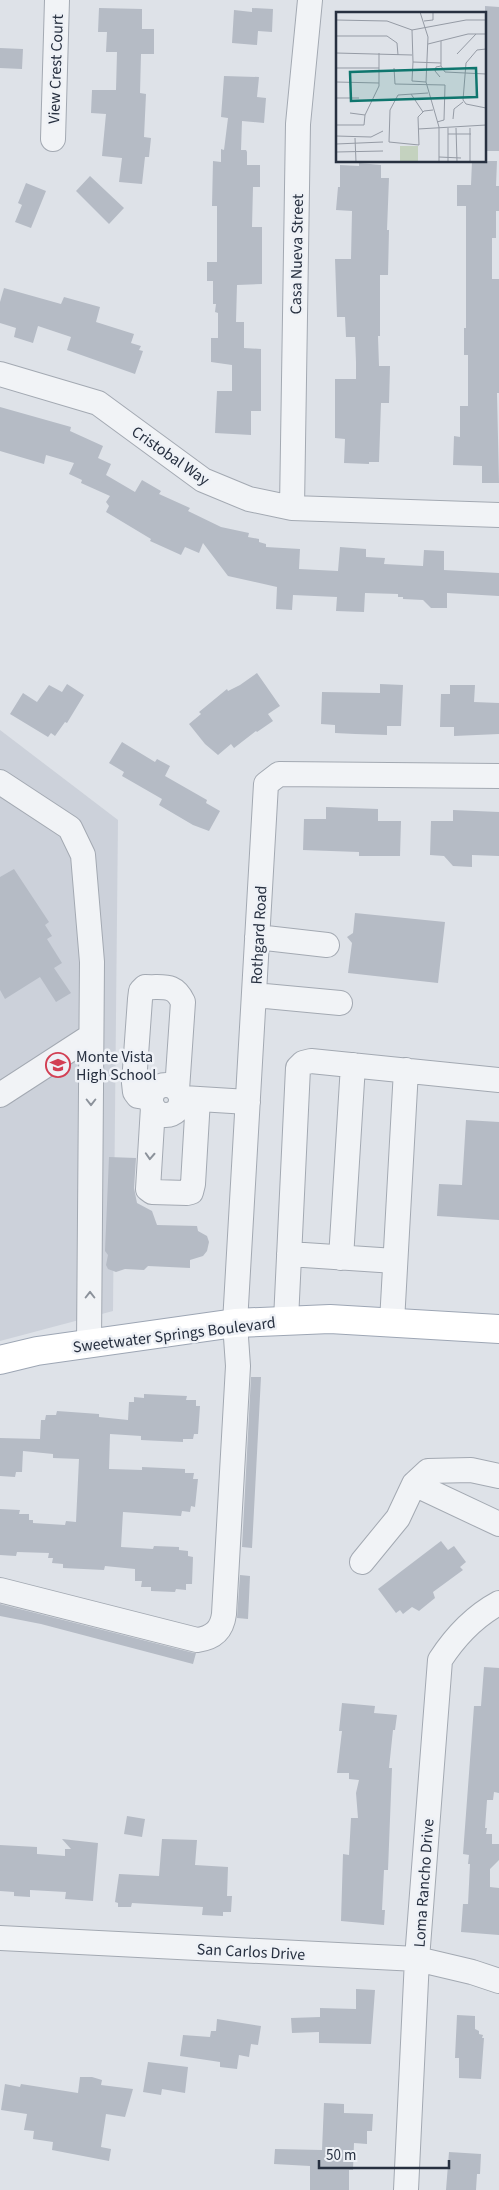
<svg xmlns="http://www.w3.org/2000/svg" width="499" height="2190" font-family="'Source Sans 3',sans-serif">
  <rect width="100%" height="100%" fill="#dee2e8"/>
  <!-- built -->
  <path fill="#ccd1da" d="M0,730L118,820L113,1311L0,1341Z"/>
  <!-- building -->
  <path fill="#b5bbc5" d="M485,6L499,7V151H485Z
    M99,8L142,9V29H154V54H141L140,93L146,94L144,137L151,138L149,157H145L142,184L119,182L122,158L102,156L106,114L91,113L92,90H116L117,52H106L107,32H98Z
    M252,8L273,9L272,32L258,31L257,45L232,43L234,10L252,12Z
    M0,48L23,49L22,69L0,68Z
    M224,76L259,77L257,97L266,98L264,123L242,121L241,150H246L247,152V165H260V187H253L252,227H262V284L237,285L236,322H244V348L261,349V411H251V435L215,433L217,391H232V365L211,362V338H218V313L215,312L216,304H213V281H207V262H217V206H212L213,161L221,162V149L224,150L228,118L221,117Z
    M472,161H497L496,186H499V211H496V238H492V279H499V393H497L499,483H482V466L453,465L454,436L460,437V406H468V355H464V328H466V206H457V185H471Z
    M359,163L381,165V178H389L387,230H389L388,275H380V336H378L379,366H390L389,403H381L379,462H369V464L344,463L345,439L335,438V379H356V362L355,337H346L345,317H337L335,259H351L352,211L336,210L338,187H340V165L359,166Z
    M90,176L124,208L109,224L76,191Z
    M26,183L46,191L31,228L15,222L22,205L18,203Z
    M4,288L61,304L64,297L100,307L96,322L134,334L131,343L141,346L139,350L143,351L135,374L67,350L71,337L38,326L33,343L14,337L16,328L0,323V302Z
    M0,407L71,427L70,431L103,446L98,458L111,464L106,475L135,492L142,480L161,491L159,494L190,508L188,511L221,527L249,533L248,537L259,539V542L266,544V547L300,549L299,569L338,571L340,547L366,549V557L385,558L384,564L423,566L424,550L444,551V570L499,573V596L447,593V608H431L423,600L403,599V597H398V594L365,593L364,612L336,611L337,597L293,595L292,610L276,609L277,587L228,576L203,543L199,553L185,547L181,555L150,541L151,539L106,512L109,506L106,502L110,496L81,483L82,480L69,474L74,463L46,455L44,464L0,451Z
    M257,673L280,706L268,714L273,721L257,732L256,731L234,748L231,744L218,755L205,744L189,724L201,714L199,712L227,689L228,691L240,685Z
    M67,684L84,695L67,723L65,722L55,736L51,733L48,737L10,714L23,693L37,702L49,685L62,692Z
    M380,684L403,685L401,726H387V735L355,734L335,733V725L321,724L322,692L380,693Z
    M450,685H475L474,702L499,703V734L454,736V727H440L441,694H450Z
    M122,742L155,762L157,759L170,766L165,776L207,800L206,803L220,811L209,831L193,825L159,805L162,799L122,776L124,772L109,763Z
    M326,807L378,809V821H401L400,856H359V852L303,850L304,819H326Z
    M453,810L499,812V856L472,855V867L453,866L444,856L430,855L431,821H453Z
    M14,869L49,922L45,925L52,936L47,939L62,963L54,968L71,993L56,1002L40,977L5,999L0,990V877Z
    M355,913L445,922L438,983L348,973L352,943L347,937L353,933Z
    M466,1120L499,1122V1220L437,1216L439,1184L462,1185Z
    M109,1157L136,1158L134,1188L137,1203L152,1211L157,1225L197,1226L198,1231L207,1236L209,1242L207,1251L203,1256L190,1260V1268L148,1266L144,1270L125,1269L116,1272L108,1269L106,1265L108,1255L105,1251Z
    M251,1377H261L252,1548L242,1547Z
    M144,1394L187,1396L186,1400H196V1406H200L198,1434H194L193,1439H183V1442L141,1440V1436L110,1434L109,1469L142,1470V1467L185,1469V1473H194L193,1479H198L195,1507L191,1506L190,1512L182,1511L181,1516L123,1512L121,1547L153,1549L154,1546L179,1547V1550L188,1551V1556L193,1557L192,1584H186V1590L176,1589L175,1592L151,1591V1587H141L142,1581H135V1569L105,1566L104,1570L63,1568V1564L52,1563L53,1558H48L49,1553L17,1552L16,1556L0,1555V1509L20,1510L19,1514H29V1520H33V1523L65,1525L66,1521L76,1522L79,1459L53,1458V1454L23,1451L22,1472H16L15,1477L0,1476V1438L40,1439L41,1420H45L46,1415H56L57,1411L99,1414V1417L128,1420L129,1402H134V1397L144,1398Z
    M441,1541L448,1550L454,1546L466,1562L460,1567L463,1570L433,1592L435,1598L419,1611L412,1607L403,1614L400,1610L396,1613L378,1589Z
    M240,1575L250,1576L248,1619L237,1618Z
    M0,1604L194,1653H196L193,1664L41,1624L0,1616Z
    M484,1667L499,1668V1793L494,1792L493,1800H487L485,1828H487L486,1834H492V1844H499V1860L490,1869V1887L499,1888V1935L461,1932L463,1904H468L470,1864H468L469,1855L463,1854L474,1706H481Z
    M342,1703L375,1706L374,1713L397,1715L395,1730H393L389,1768H392L388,1870H384L382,1910H385L384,1925L341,1921L343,1854L349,1855L351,1818H358L356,1793L359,1780L349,1779V1773H337L342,1731H339Z
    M127,1816L145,1819L142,1837L124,1834Z
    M62,1839L98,1843L93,1901L65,1899L66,1892L30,1890V1897L14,1896V1892L0,1891V1845L37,1847V1854L65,1856V1849H71Z
    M162,1839L197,1840L195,1865L228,1867L227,1896H232L231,1912H223V1916L202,1915L203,1907L132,1903L131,1907H118V1903L115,1902L119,1874L159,1876Z
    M356,1989L375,1990L371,2044L319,2043V2032L292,2033L291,2018L320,2017V2008L356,2009Z
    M457,2015L475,2016V2029L479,2031V2034L483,2035L482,2038H484L481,2079L459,2078V2058H455Z
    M217,2019L261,2026L258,2045L251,2044L249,2057L239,2055L237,2069L220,2067V2062L180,2056L183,2035L210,2037L211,2031H216Z
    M148,2062L188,2067L185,2093L162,2089L161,2095L143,2092Z
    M80,2077H92L102,2080L101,2085L133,2089L125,2117L106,2114L101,2147L111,2149L109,2161L52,2150L53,2142L33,2139L34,2131L24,2130L27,2114L1,2110L5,2084L20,2087L21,2084L78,2093Z
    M324,2103L344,2104V2113L373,2114L372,2131H367V2144L354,2143L353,2170H349V2190H310V2166L274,2164L275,2149L322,2150Z
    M449,2152L481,2154L480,2174H477L476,2190H446Z"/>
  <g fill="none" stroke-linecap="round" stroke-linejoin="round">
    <defs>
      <path id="minor" d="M53,139L57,0
        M0,374L98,403L203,480L249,499L292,508L499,515
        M292,508L298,124L310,0
        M0,782L70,828L83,855L92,962L89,1344
        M257,937L327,945
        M254,995L340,1003
        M151 1100a15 15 0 1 1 30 0a15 15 0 1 1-30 0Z
        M0,1095L91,1036
        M151,1098L138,1096L135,1092L134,1083L140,999L141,991L145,987C164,988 174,983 183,1002L177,1090
        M183,1098L248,1102
        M153,1107L148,1189L152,1192L187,1193L191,1192L193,1184L198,1099
        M289,1254L395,1261
        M341,1258L353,1065
        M286,1320L298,1068L303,1063L311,1061L499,1080
        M392,1322L406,1070
        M414,1484L499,1524
        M362,1562L398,1518L414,1484L428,1471L471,1470L499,1476
        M0,1590L197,1640C213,1638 222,1630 224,1614L238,1366L235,1323L266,784L279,774L499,776
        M0,1938L417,1959L472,1972L499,1981
        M406,2190L417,1959L440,1660C455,1637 473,1617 499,1603"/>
      <path id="major" d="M0,1360L37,1351L235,1323L330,1319L499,1329"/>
    </defs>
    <!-- minor casing -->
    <use href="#minor" stroke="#a3a9b2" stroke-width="26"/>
    <!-- major casing -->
    <use href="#major" stroke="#9da6b4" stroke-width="30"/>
    <!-- minor -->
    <use href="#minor" stroke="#f1f3f6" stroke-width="24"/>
    <!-- major -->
    <use href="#major" stroke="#fff" stroke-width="28"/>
  </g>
  <!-- one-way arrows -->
  <defs><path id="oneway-chevron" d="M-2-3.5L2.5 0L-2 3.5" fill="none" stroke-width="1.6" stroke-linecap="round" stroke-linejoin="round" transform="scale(1.25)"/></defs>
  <g stroke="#8c929b">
    <use href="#oneway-chevron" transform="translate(91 1102) rotate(90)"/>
    <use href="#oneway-chevron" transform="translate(150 1156) rotate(93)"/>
    <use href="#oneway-chevron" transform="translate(90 1295) rotate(-90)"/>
  </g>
  <!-- icons -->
  <defs>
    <symbol id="school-ring" viewBox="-11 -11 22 22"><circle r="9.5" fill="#eef1f6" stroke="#d23f53" stroke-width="1.5"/><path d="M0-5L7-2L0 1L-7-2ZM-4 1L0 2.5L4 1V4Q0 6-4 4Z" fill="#d23f53"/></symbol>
  </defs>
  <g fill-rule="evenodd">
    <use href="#school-ring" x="44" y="1051" width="28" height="28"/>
  </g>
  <g text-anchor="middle" stroke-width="5" stroke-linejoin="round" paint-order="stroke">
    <!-- street labels -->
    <g font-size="16" fill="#273040" stroke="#eef1f6">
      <text transform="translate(55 69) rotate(-88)" y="6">View Crest Court</text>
      <text transform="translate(296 254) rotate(-89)" y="6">Casa Nueva Street</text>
      <text transform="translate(171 455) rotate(35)" y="6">Cristobal Way</text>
      <text transform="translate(258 935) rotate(-87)" y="6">Rothgard Road</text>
      <text transform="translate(174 1334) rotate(-7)" y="6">Sweetwater Springs Boulevard</text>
      <text transform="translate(423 1883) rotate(-86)" y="6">Loma Rancho Drive</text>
      <text transform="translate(251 1951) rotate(3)" y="6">San Carlos Drive</text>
    </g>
    <!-- poi labels -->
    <g font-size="16" fill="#273040" stroke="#eef1f6" text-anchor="start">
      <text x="76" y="1062">Monte Vista<tspan x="76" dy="18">High School</tspan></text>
    </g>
  </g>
  <!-- overview -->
  <g transform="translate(336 12)">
    <rect width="150" height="150" fill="#dee2e8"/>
    <path d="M64,134H82V150H64Z" fill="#c4d2bf"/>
    <path fill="none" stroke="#959ba5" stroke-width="1" d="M84,0L92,25L90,70L103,115V150M0,8L51,9L76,18L130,8H150M88,9L97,8V0M76,18L77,50L105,51M0,24H51L61,31L62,43M105,29V54L109,60L150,62M92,32L132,22H150M150,37L141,38L130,51L127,88L130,92L150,96M0,41L76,43M121,42L140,22M77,50L76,69L90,70M0,56H43M58,56L59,72L109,73L108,108L101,110M104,65L99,59L100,55L105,54M0,70L43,71M92,81L62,83L54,98L53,130L83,133L82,105L88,99L97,98M75,82L87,100M0,86H23M14,101L29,103M117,107L118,97L127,90M0,113H28L29,103L43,74V41M112,116V150M120,116L121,150M82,117L150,113M112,122H135M0,124L35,125L47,119M19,126L20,150M0,132L47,130M0,140L47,139M103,145L125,146M27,150H49M134,150V116"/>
    <path fill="#0f766e" fill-opacity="0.15" stroke="#0f766e" stroke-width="2.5" d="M140,56L141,85L15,89L14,60Z"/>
    <rect width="150" height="150" fill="none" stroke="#273040" stroke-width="2.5"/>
  </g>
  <!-- scale -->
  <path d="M319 2160v8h130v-8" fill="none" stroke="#273040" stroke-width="2.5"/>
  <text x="326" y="2160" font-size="15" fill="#273040" stroke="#eef1f6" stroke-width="4" paint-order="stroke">50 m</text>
</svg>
